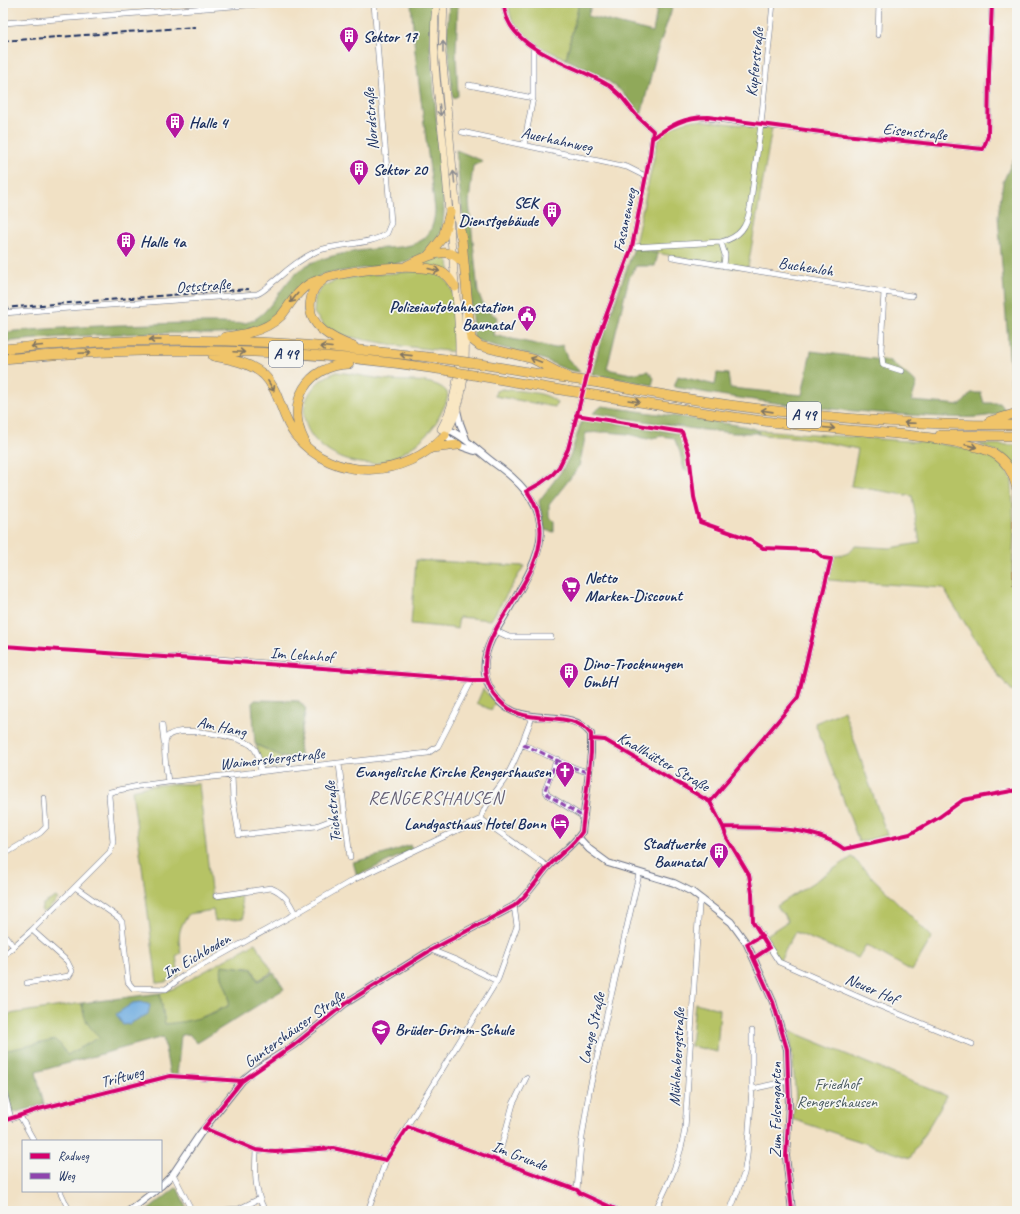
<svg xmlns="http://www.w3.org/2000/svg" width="1020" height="1214" font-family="Caveat,sans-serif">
  <rect width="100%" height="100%" fill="#f6f6f2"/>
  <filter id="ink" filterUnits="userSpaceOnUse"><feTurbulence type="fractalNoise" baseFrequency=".025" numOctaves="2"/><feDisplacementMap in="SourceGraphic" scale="8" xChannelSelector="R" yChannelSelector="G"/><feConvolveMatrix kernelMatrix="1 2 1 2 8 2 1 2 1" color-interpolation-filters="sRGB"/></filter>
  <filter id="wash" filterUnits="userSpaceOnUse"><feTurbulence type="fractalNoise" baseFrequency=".012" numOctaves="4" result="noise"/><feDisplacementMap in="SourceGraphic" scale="16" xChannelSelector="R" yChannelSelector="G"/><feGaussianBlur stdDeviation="0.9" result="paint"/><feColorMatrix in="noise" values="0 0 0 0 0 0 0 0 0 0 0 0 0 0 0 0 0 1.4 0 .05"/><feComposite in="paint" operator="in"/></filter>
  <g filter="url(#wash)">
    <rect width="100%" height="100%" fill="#f1e1c5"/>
    <!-- green -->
    <path fill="#b6c365" stroke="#687962" d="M509,3H579L566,59C541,46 509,37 509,3Z
      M695,120L772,128L748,267L730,268L634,248L658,140C671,125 676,124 695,120Z
      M437,257H445L448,260L450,275L413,265Z
      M419,271C428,272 436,272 443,277C459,288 456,334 456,352L393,345L340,335L325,327L314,313L315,297L323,286L337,280L367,275Z
      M337,372C355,374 372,378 390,380C406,382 434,378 446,391C451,396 443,408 441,413C431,436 412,449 391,459C355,477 287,441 308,396C315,383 323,377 337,372Z
      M502,389C516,391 549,391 557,403L555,407L495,396L496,391Z
      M758,430L934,443L977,450L999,460L1012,480L1014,535L1012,570L1013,587L1017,601V696L997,674L943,588L828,580L833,556C841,556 851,554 855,546L890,548L920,543L912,496L851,486L858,449L804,438L764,435L758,434Z
      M978,444L1017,445V475C1008,455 997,452 978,444Z
      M416,560L524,566L491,620L459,617L457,629L452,628L411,624Z
      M483,689L496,703L491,710L477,703Z
      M844,711L887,835L859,842L815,723Z
      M256,745L284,757L281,758V767L262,768Z
      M169,784H199L212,899L240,895L244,918L215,921L213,910L189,914C179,926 177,937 181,953L176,956L179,975L165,982L157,983L132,790L148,786Z
      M852,857L932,937L912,971L866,945L858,958L795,932L779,962L762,938L788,921L777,906Z
      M56,897L58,899L48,910L43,912L41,910L43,904Z
      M255,943L273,972L258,980L252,968L222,966C218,980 233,992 228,1006L190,1022L165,1024L160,993L175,988Z
      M82,1003V1006L124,1046L35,1071L3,1061V1015Z
      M695,1003L720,1009L717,1052L691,1046Z
      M790,1031L947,1096L910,1158L792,1119L796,1098Z"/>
    <!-- forest -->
    <path fill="#90a95a" stroke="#566c5c" d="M411,3H433L430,44L444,209C444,239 432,254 404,262L324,274C297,285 285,316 258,327C229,339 186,332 155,333C104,334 54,337 3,342V333L15,331C61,328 107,325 154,324C175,323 196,323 218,323C226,323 236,324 245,323C275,317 282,270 319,260C337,254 355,251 373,249C403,246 433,251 435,210L415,52Z
      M449,3H458L456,52L458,96L453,98L447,36Z
      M579,3H592L588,16L653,32L658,3H674L657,52L641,115L620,90L603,77L566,59Z
      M456,150L483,161L473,166L469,202L478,292L485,309L497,317L493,335L555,348L562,345L567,358L580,372C564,370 559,366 545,360C522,351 497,348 474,339Z
      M1017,155V402L1013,405L998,216L1003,182L1013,160Z
      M634,248L658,254L655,266H636L629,278L607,369L631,374L648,371L654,378L652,385L592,374L599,347Z
      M811,351L890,361L917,383L911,401L961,405L971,393H981L984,403H1000L1006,411C979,422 938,416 909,415C830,410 752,402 674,387L678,376L715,385L717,373L728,374L730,388L802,395Z
      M602,406L744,426L758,430L760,433H734L694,429L593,413Z
      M593,419L681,434L687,455L689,471L684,470L680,452L674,438L662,436L647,439L628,434L606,432L586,433L579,467L549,505V516L554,521V532L544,530L539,501L563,469L571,454L581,422Z
      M255,700L299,701L306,709L299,743L301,762L298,763V757L285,758L255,744L252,703Z
      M410,845L412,850L357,876L353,862L385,854Z
      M222,965L252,969L258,981L274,973L284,989L197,1043L189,1034L181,1035L177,1076H170L163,1037L36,1072L44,1105L12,1113L3,1074V1051L55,1040L61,1045L67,1055L100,1037C89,1028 83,1019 82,1003L90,1002L160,993L165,1024C192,1021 204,1018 228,1006C233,992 218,980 222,965Z
      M177,1187L188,1211H147Z"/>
    <!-- water -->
    <path fill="#6eace0" stroke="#446e9f" d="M141,1002L150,1005L148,1014L129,1024L123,1025L116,1014L133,1003Z"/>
  </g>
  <g filter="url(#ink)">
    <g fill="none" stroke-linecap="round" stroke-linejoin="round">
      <defs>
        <path id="minor" d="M504,3C504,50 578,65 610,86L620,95L637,116L653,131L650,155L632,247L595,345L568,449L559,467L553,474L541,483L527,491
          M3,23L274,3
          M878,35L879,3
          M469,85L533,98
          M699,117L844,135L983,149L988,136L989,73L992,3
          M462,132L627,167L645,176
          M524,145L533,98V47
          M721,242L725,255L724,266
          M632,247L721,242C740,237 747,227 750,208L761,124L773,3
          M672,257L884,292L881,350L883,365L902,371
          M884,292L912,296
          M3,313L257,294C265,291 270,284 277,279C289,268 302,258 317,251C337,243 373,245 387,233L391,223L374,3
          M496,631L509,637H551
          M115,655L219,659L472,680H487
          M162,725L164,742
          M592,739L605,740L710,802
          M523,745C545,752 565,767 588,772
          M557,759L545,790L548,795L585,818
          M339,764L350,858
          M232,775L233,800L239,835L316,826L345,815
          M168,782C167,772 161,743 168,736C179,725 241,736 252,746C259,752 259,762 261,771
          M710,802L723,827L727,838L749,875L752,893L753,922L779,962L870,1002L972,1044
          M710,802L798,697L831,559
          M481,819C485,802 500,788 508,774C518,755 525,736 532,717
          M481,819L548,867
          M723,827C760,828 814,825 844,849
          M3,855L40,833L46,827L44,798
          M75,887L119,918L122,922L128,982L133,988L166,989L183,976L295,914L355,879L481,819
          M216,896L271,888C284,893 290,902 295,914
          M3,933L13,946
          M747,944L761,936
          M431,950L456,960L497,981
          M3,956L32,930L110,852L113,842L109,796L110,792L138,786L168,782L428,753L438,746L472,680
          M754,958L769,948
          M27,983L69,976L72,971L67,961L32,930
          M3,1087L11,1119L39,1109L170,1076L242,1081
          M752,1089L788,1081
          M20,1116L34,1141
          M408,1127L577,1190L580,1193L620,1211
          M204,1128L256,1150L275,1152L333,1148L386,1160
          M256,1150C255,1172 254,1191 265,1211
          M498,1159L513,1104L526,1078
          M173,1174L192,1211
          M577,1190L581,1144L589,1092L639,874
          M60,1191L68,1208
          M225,1210L239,1209L259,1199
          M368,1211L386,1160L498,979L517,926L514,906
          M655,1211C669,1183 680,1160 685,1129L699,905L702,899
          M730,1211L744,1174L747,1156L752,1089V1031"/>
        <path id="tertiary" d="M457,410L460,423L466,439
          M444,433C451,444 463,447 475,451
          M579,838L589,849L608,863L674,883L692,892L731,922L747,944L773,1002L787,1049L789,1105L786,1156L792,1211
          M161,1186L173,1174L200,1134L242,1081L255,1070L294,1045L346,1003L431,950L514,906C528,895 536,881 547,868C558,855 573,846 582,832L591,753V734C565,700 513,739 488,684C479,662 489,642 500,624C538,559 571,517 494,463C481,454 459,431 445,429
          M129,1211L155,1191"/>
        <path id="secondary" d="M436,3C431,49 438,96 443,142C447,181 449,220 453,260C457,315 469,378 441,429
          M444,3L442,53L459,234
          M445,435C468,399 466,355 465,314"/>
        <path id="motorway" d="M460,229L462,240L471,339L480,346L533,359L571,379
          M428,256L443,237L450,212
          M406,266C422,259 447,243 461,261
          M322,281C315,285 312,291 311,299C305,326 333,339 354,347
          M225,337C244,335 267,330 281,316C290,305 296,292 309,284C332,271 417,261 441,272C448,275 451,281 455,287
          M3,349C94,340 185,338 276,343C332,346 389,353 445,359
          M213,356C231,359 251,363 264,375C280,391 281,417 295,435C333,483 406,479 445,435
          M3,359C149,346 298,347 444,370
          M480,364L565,378
          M479,376L567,391
          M599,383C737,410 876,426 1017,425
          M595,395C669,407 743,420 817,427C864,432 910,433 955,442C968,445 982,447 993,453C1007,461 1014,474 1017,490V583
          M990,421L1017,413
          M940,435L1017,436
          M304,440C285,403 307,365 349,364
          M432,448L458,445"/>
      </defs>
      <!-- minor casing -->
      <use href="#minor" stroke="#666d82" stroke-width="6"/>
      <!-- tertiary casing -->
      <use href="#tertiary" stroke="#666d82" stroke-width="8"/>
      <!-- secondary casing -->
      <use href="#secondary" stroke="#666d82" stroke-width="8"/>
      <!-- motorway casing -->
      <use href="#motorway" stroke="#666d82" stroke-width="10"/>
      <!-- minor -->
      <use href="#minor" stroke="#fff" stroke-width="5"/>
      <!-- tertiary -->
      <use href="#tertiary" stroke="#fff" stroke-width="6"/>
      <!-- secondary -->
      <use href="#secondary" stroke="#f9e7c3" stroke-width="7"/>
      <!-- motorway -->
      <use href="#motorway" stroke="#f0c469" stroke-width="9"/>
      <!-- rail -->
      <path stroke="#1b2f5e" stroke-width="2" stroke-dasharray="6 3" stroke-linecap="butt" d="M3,5H9
        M3,41L195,27
        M3,308L249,289"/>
      <defs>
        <path id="motorway-bridge" d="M445,359L480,364
          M444,370L479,376
          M571,379L599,383
          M567,391L595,395"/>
      </defs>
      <!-- motorway-bridge casing -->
      <use href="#motorway-bridge" stroke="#666d82" stroke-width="10" stroke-linecap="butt"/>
      <!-- motorway-bridge -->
      <use href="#motorway-bridge" stroke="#f0c469" stroke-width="9"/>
      <!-- quiet -->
      <path stroke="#8e44ad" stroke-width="3" stroke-dasharray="6 3" stroke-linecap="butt" d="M523,745C545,752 565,767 588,772
        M557,759L545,790L548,795L585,818"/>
      <defs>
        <path id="cycleway" d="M504,3C504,50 578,65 610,86L620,95L637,116L653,131L650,155L632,247L595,345L568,449L559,467L553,474L541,483L527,491C582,571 450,630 494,694C521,734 567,704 591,734V753L582,832C573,846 558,855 547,868C536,881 528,895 514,906L431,950L346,1003L294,1045L242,1081L204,1128L256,1150L275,1152L333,1148L386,1160L408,1127L577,1190L580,1193L620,1211
          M653,138C671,125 684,117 708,117L844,135L983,149L988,136L989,73L992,3
          M576,415L682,432L689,453L694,497L700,522L749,539L763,548L814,550L824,558L831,559L798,697L710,802
          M3,646C159,657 315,666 472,680H487
          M592,739L605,740L710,802
          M710,802L723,827L727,838L749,875L752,893L753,922L769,948L754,958
          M723,827C760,828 814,825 844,849L910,834L938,818L963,800L1017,790
          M761,936L747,944L773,1002L787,1049L789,1105L786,1156L792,1211
          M3,1121L39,1109L170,1076L242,1081"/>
      </defs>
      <!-- cycleway casing -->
      <use href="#cycleway" stroke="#f6f6f2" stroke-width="6"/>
      <!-- cycleway -->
      <use href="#cycleway" stroke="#d6006c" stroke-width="4"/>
    </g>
    <!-- one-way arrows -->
    <defs><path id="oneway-shaft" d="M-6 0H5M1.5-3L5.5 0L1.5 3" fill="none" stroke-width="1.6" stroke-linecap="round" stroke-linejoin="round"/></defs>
    <g stroke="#8a8b90">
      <use href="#oneway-shaft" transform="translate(443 47) rotate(-90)"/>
      <use href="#oneway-shaft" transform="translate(440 110) rotate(84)"/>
      <use href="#oneway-shaft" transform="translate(454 177) rotate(-96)"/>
    </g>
    <g stroke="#7b7263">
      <use href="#oneway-shaft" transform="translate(434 270) rotate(14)"/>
      <use href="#oneway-shaft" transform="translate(294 298) rotate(129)"/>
      <use href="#oneway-shaft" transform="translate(155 340) rotate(180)"/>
      <use href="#oneway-shaft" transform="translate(37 346) rotate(175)"/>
      <use href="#oneway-shaft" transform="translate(326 347) rotate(-175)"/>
      <use href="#oneway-shaft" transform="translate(239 352) rotate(3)"/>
      <use href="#oneway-shaft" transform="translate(85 353) rotate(-3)"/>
      <use href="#oneway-shaft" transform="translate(406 355) rotate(-174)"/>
      <use href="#oneway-shaft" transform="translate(536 360) rotate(-159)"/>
      <use href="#oneway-shaft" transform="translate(271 386) rotate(60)"/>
      <use href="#oneway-shaft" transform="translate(634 401) rotate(9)"/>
      <use href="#oneway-shaft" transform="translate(767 411) rotate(-172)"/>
      <use href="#oneway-shaft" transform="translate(910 423) rotate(-178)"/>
      <use href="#oneway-shaft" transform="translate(829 428) rotate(5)"/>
      <use href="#oneway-shaft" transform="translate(971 446) rotate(13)"/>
    </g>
  </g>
  <!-- icons -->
  <defs>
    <symbol id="building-pin" viewBox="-11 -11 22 30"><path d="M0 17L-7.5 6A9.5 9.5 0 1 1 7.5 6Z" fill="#b5179e" stroke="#f6f6f2"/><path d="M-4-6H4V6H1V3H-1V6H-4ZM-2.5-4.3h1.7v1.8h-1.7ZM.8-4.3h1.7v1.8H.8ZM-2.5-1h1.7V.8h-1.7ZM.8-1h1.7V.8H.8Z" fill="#fff"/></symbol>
    <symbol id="civic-pin" viewBox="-11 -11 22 30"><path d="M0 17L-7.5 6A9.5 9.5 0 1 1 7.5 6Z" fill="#b5179e" stroke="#f6f6f2"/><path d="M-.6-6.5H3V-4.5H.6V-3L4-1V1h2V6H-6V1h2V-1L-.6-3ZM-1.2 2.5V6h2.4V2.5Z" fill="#fff"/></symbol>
    <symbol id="supermarket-pin" viewBox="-11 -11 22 30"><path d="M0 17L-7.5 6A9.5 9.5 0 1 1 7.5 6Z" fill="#b5179e" stroke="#f6f6f2"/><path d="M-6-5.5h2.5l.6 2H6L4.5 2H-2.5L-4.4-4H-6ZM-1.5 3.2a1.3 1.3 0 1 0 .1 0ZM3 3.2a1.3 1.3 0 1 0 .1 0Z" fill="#fff"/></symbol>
    <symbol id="church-pin" viewBox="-11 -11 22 30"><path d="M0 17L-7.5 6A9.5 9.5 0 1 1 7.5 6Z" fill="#b5179e" stroke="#f6f6f2"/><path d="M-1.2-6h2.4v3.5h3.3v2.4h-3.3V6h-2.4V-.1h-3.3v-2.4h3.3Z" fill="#fff"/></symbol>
    <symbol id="hotel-pin" viewBox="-11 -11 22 30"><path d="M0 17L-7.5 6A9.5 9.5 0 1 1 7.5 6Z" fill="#b5179e" stroke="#f6f6f2"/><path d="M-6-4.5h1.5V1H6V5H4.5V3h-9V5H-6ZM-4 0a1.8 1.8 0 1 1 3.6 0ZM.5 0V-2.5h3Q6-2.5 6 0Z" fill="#fff"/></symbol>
    <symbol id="school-pin" viewBox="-11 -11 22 30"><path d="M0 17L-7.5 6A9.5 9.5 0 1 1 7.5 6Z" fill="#b5179e" stroke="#f6f6f2"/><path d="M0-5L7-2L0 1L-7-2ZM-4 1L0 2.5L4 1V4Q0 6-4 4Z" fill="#fff"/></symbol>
  </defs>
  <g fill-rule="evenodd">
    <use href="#building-pin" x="338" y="25" width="22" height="30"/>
    <use href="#building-pin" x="164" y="111" width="22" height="30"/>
    <use href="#building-pin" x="348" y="158" width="22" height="30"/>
    <use href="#building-pin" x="541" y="200" width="22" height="30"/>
    <use href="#building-pin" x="115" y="230" width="22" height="30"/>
    <use href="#civic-pin" x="516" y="304" width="22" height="30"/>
    <use href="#supermarket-pin" x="560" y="575" width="22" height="30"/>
    <use href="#building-pin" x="558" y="661" width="22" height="30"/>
    <use href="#church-pin" x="554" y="760" width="22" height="30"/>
    <use href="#hotel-pin" x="549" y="812" width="22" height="30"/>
    <use href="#building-pin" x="708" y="841" width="22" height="30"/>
    <use href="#school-pin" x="370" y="1018" width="22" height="30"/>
  </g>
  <g text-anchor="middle" stroke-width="3.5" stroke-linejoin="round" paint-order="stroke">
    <!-- shield labels -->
    <g fill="#f6f6f2" stroke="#5d6b8a" stroke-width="1">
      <rect x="269" y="341" width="34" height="26" rx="3"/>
      <rect x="787" y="402" width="34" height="26" rx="3"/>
    </g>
    <g font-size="15" font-weight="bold" fill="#1b2f5e">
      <text x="286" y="359">A 49</text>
      <text x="804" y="420">A 49</text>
    </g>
    <!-- poi labels -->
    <g font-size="16" font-weight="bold" fill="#1b2f5e" stroke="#f6f6f2" text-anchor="start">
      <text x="363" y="42">Sektor 17</text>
      <text x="189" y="128">Halle 4</text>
      <text x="373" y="175">Sektor 20</text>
      <text x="538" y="208" text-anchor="end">SEK<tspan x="538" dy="18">Dienstgebäude</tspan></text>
      <text x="140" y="247">Halle 4a</text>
      <text x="513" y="312" text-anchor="end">Polizeiautobahnstation<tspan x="513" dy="18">Baunatal</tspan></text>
      <text x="585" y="583">Netto<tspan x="585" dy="18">Marken-Discount</tspan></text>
      <text x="583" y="669">Dino-Trocknungen<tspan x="583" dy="18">GmbH</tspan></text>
      <text x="551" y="777" text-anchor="end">Evangelische Kirche Rengershausen</text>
      <text x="546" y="829" text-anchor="end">Landgasthaus Hotel Bonn</text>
      <text x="705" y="849" text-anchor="end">Stadtwerke<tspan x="705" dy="18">Baunatal</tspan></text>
      <text x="395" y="1035">Brüder-Grimm-Schule</text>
    </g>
    <!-- street labels -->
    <g font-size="16" fill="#1b2f5e" stroke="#f6f6f2">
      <text transform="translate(754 62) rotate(-84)" y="6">Kupferstraße</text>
      <text transform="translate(370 119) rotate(-94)" y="6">Nordstraße</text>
      <text transform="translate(915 131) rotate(6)" y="6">Eisenstraße</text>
      <text transform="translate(557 139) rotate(12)" y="6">Auerhahnweg</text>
      <text transform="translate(624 220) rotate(-78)" y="6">Fasanenweg</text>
      <text transform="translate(806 266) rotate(9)" y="6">Buchenloh</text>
      <text transform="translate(203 285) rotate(-4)" y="6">Oststraße</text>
      <text transform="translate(302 654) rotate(4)" y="6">Im Lehnhof</text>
      <text transform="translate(222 726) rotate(12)" y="6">Am Hang</text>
      <text transform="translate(272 758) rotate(-6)" y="6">Waimersbergstraße</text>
      <text transform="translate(664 761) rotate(30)" y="6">Knallhütter Straße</text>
      <text transform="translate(332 812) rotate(-96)" y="6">Teichstraße</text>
      <text transform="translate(196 955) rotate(-30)" y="6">Im Eichboden</text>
      <text transform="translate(872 988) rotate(23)" y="6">Neuer Hof</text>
      <text transform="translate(294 1028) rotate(-36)" y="6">Guntershäuser Straße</text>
      <text transform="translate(591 1028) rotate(-77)" y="6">Lange Straße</text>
      <text transform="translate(676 1057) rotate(-87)" y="6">Mühlenbergstraße</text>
      <text transform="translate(122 1076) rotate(-15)" y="6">Triftweg</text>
      <text transform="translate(775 1110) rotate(-90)" y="6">Zum Felsengarten</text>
      <text transform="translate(520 1155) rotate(21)" y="6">Im Grunde</text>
    </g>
    <!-- park labels -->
    <g font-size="16" fill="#4a5b60" stroke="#f6f6f2">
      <text x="837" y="1089">Friedhof<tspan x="837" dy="18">Rengershausen</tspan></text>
    </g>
    <!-- quarter labels -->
    <g font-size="18" letter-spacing="1" fill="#635e74" stroke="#f6f6f2">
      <text x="436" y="804">RENGERSHAUSEN</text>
    </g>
  </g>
  <!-- margin -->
  <rect width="1020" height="1214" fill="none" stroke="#f6f6f2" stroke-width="16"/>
  <!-- legend -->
  <rect x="22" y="1140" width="140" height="52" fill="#f6f6f2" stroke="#9ea6b7"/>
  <rect x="30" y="1153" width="20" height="6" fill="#d6006c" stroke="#9ea6b7"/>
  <text x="58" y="1160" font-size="12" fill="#1b2f5e">Radweg</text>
  <rect x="30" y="1173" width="20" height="6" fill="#8e44ad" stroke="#9ea6b7"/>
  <text x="58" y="1180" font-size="12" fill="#1b2f5e">Weg</text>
</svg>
